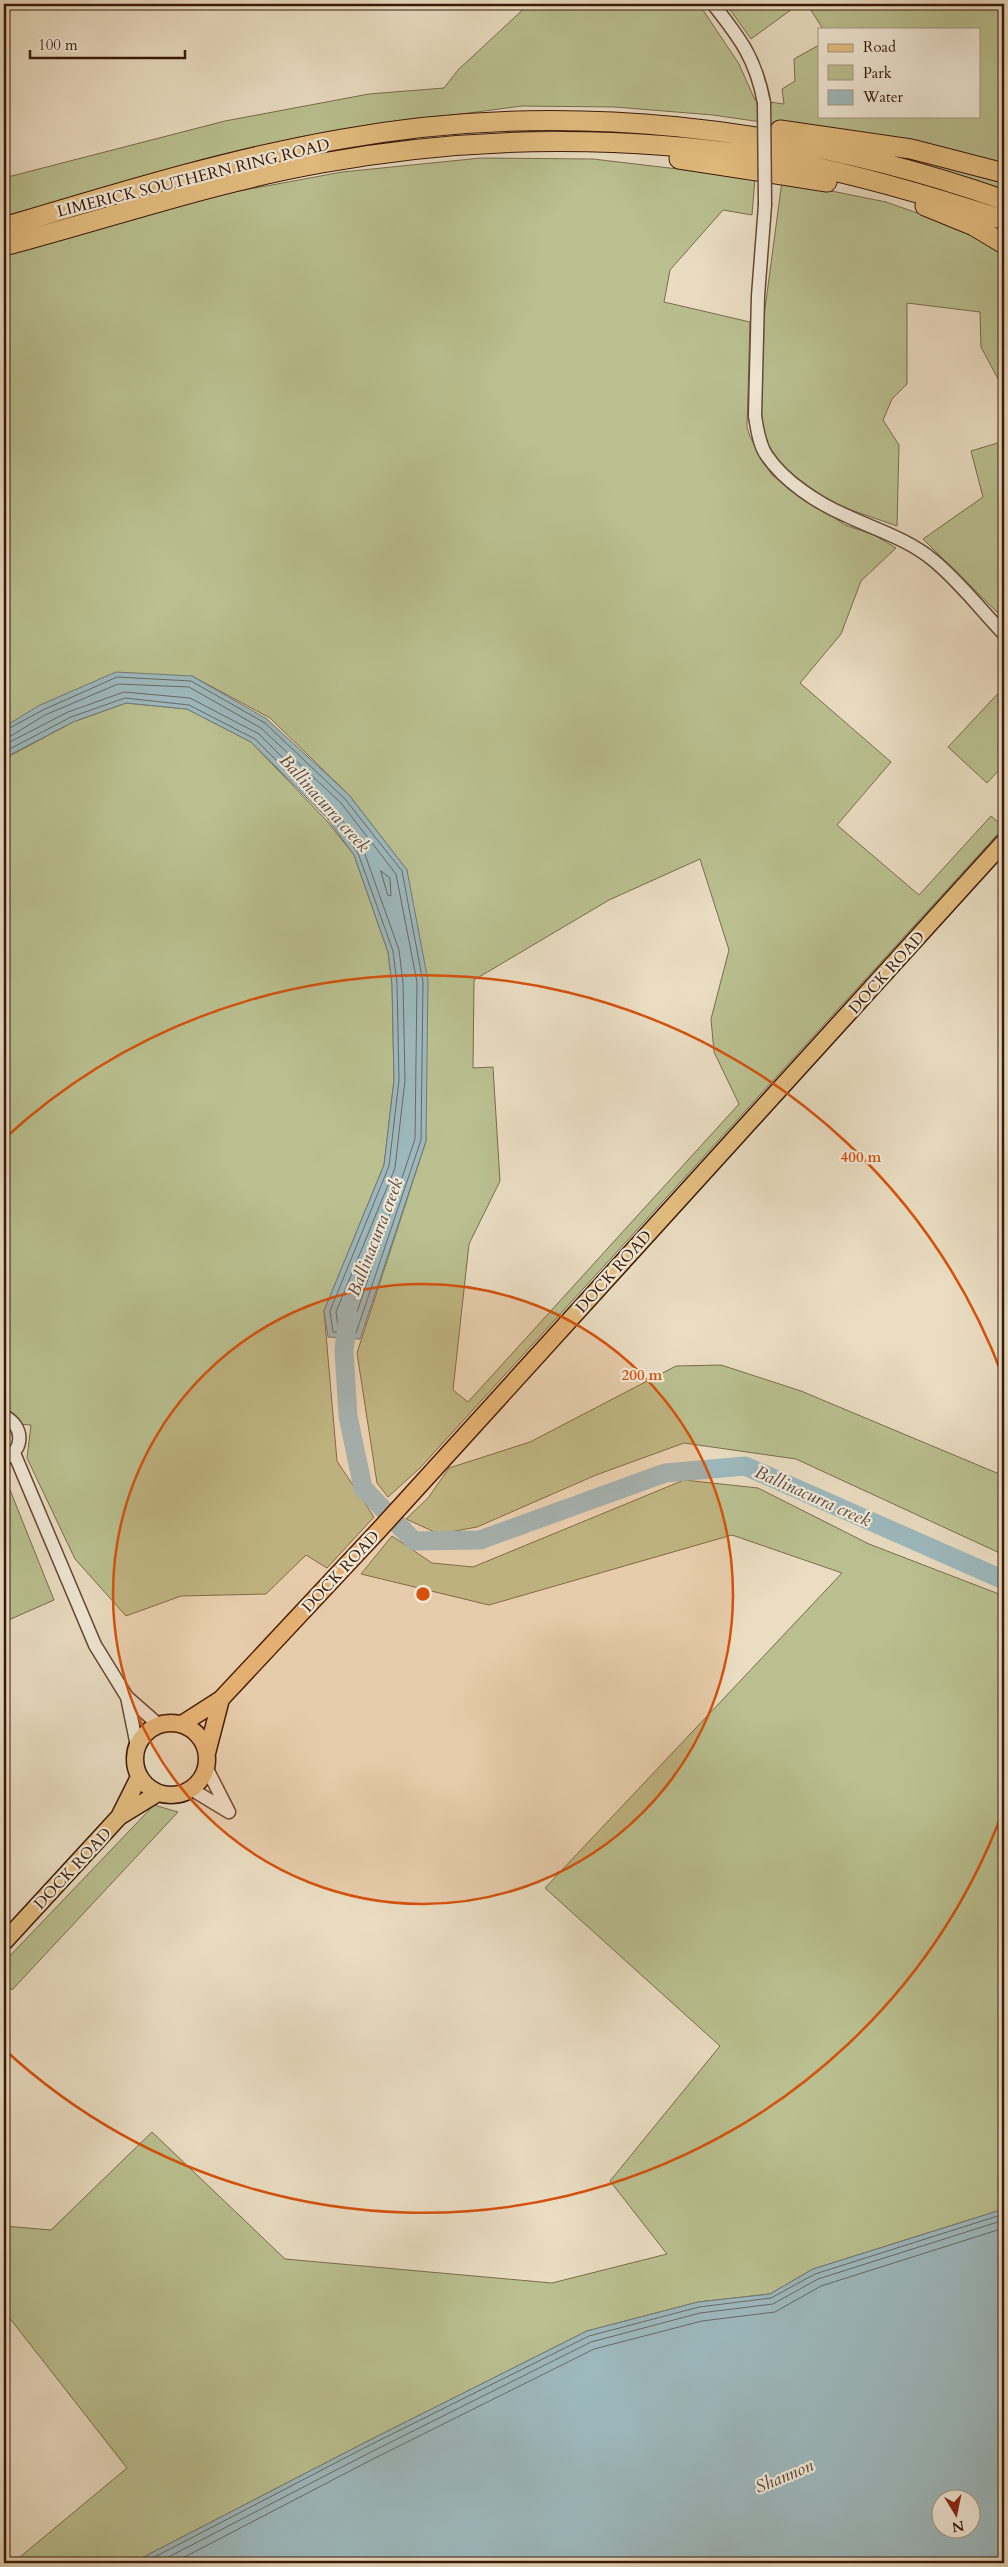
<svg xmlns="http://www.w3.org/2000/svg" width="1008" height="2567" font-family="Cardo,serif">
  <rect width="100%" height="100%" fill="#eaddc2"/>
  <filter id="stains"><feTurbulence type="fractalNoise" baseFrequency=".004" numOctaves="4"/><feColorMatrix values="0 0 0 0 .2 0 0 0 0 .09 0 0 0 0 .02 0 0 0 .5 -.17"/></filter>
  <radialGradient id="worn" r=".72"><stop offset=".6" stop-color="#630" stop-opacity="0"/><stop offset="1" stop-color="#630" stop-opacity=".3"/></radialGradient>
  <!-- green -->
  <path fill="#bac090" stroke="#7a6c4c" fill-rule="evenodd" d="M529,4H699L739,64L755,100L784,104L782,89L795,81L794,59L819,45V116H979V29H823L807,4H1004V169L893,141L713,115L615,107L522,106L394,123L280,143L4,216V178L225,121L369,94L444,88L458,70Z
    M726,4H799L751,39Z
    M903,157L1004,183V191L898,163Z
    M481,158L593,159L755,178L752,215L723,210L670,270L664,302L750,322L747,427L750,437L772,475L845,525L874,535L896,548L861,581L841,634L800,683L891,762L837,825L919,895L991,816L1004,827L420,1468L388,1497L377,1483L357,1353L426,1141L407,870L349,795L270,718L192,676L4,727V256L223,194L342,172ZM700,859L729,950L711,1019L714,1052L739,1104L468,1402L453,1390L469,1244L500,1181L493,1067L473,1068L474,980L609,900Z
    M782,181L886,202L954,226L1004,253V390L981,347L980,312L907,303V384L892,399L883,420L899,445L897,526L834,504L784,469L768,445L759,420L762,331Z
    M1004,441V619L923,539L983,497L971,451Z
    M1004,687V765L987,783L948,747Z
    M126,703L187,709L251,742L327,821L354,855L388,952L392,984L394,1080L384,1165L324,1311L337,1461L374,1517L327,1568L306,1555L266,1594L181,1596L126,1616L75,1559L27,1458L31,1425L4,1423V759L73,722Z
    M721,1365L801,1391L1004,1476V1555L796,1459L684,1443L596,1475L477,1527L439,1534L406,1519L428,1498L449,1468L530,1442L676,1366Z
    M4,1475L54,1600L4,1622Z
    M684,1480L758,1488L869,1544L1004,1596V2209L813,2269L770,2294L698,2302L587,2331L364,2443L132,2563H4V2558L20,2557L127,2468L4,2311V2226L51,2230L152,2132L285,2259L552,2283L667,2254L610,2181L720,2046L545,1888L842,1573L732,1535L489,1605L361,1574L392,1536L432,1563L473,1567Z
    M154,1805L178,1812L12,1990L4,1983V1962Z"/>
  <!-- water -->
  <path fill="#9db9be" stroke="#757976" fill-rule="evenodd" d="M116,672L192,676L267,719L349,795L407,870L428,981L426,1141L360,1339L328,1337L324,1311L384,1165L394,1080L392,984L388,952L354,855L327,818L251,742L187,709L126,703L73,722L4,758V727L40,705Z
    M1004,2209V2563H132L364,2443L587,2331L698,2302L770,2294L813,2269ZM940,2500H970V2530H940Z"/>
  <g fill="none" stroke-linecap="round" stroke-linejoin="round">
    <!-- shore -->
    <path stroke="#6b6864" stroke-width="1" d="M4,731L43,710L117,677L191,681L265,723L345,799L402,871L423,982L421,1140L356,1333L333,1332L330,1311L389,1166L399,1080L397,983L393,951L358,853L331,815L255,739L189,705L125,698L71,717L4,752
      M4,737L11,736L45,715L118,684L189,687L261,728L341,803L396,874L417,982L415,1139L352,1327L338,1326L336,1312L395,1168L405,1080L403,983L399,950L363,849L335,810L259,734L190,698L124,692L68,712L4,745
      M381,871L390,878L391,896L388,895Z
      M143,2563L366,2447L589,2336L699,2307L771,2298L815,2274L1004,2214
      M157,2563L369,2453L591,2342L700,2313L773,2304L818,2279L1004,2220
      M173,2563L373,2459L594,2349L702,2321L775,2312L821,2286L1004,2228"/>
    <!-- river -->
    <path stroke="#9db9be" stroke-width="19" d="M348,1314L344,1351L348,1416L363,1488L414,1541L480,1540L665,1473L745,1466L1004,1580"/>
    <defs>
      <path id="minor" d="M713,4C740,38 756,59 764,103
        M765,205L758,296L755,416C757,428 759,445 767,456C784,481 817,503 845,515C874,529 908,539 933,560C959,581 981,610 1004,634
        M4,1416C24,1426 25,1450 4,1459
        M14,1453L95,1645L127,1697L159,1725
        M127,1697L137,1746
        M206,1767L229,1812
        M191,1789L229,1812"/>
      <path id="major" d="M135 1759a36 36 0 1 1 72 0a36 36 0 1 1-72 0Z
        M182,1724L221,1699L379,1530L1004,842
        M207,1753L221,1699
        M119,1817L139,1777
        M4,1942L119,1817L158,1793"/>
      <path id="highway" d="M780,130L911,149L1004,173
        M679,159L827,182
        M925,206L974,226L1004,244
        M4,227C115,194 227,159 342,139C562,99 794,126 1004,200
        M4,246C110,218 214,182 322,163C476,135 637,134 791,162C864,176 934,197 1004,220"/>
    </defs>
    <!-- minor casing -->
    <use href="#minor" stroke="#654937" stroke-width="15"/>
    <!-- major casing -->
    <use href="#major" stroke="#391809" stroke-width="19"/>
    <!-- highway casing -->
    <use href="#highway" stroke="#391809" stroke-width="21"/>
    <!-- minor -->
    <use href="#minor" stroke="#f1e9d7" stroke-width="12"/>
    <!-- major -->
    <use href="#major" stroke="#e5be81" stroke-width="16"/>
    <!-- highway -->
    <use href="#highway" stroke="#e5be81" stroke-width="19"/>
    <defs>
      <path id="minor-bridge" d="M764,103L765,205"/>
    </defs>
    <!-- minor-bridge casing -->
    <use href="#minor-bridge" stroke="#654937" stroke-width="15" stroke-linecap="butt"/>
    <!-- minor-bridge -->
    <use href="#minor-bridge" stroke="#f1e9d7" stroke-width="12"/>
  </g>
  <!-- distance rings -->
  <circle cx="423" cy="1594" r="310" fill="#d6520c" fill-opacity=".12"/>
  <g fill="none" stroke="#d6520c" stroke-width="2.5">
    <circle cx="423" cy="1594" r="310"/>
    <path d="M1003 1811A619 619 0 0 1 5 2050M5 1138A619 619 0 0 1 1003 1377"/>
  </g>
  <g text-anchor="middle" stroke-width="4.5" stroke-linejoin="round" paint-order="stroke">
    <!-- street labels -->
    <g font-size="16" fill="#391809" stroke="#f1e9d7">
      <text transform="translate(193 177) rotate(-14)" y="6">LIMERICK SOUTHERN RING ROAD</text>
      <text transform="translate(886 972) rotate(-48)" y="6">DOCK ROAD</text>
      <text transform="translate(613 1271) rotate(-48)" y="6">DOCK ROAD</text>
      <text transform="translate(340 1571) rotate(-47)" y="6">DOCK ROAD</text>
      <text transform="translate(72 1868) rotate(-47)" y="6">DOCK ROAD</text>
    </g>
    <!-- water labels -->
    <g font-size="18" font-style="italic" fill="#57483f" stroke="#f1e9d7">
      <text transform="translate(325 803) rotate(48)" y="6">Ballinacurra creek</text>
      <text transform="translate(375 1237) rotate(-69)" y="6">Ballinacurra creek</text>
      <text transform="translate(813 1496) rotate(24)" y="6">Ballinacurra creek</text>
      <text transform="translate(784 2476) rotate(-23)" y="6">Shannon</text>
    </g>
  </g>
  <circle cx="423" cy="1594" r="8" fill="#d6520c" stroke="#f1e9d7" stroke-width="2.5"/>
  <g font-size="15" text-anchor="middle" font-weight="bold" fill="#d6520c" stroke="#f1e9d7" stroke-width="4.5" stroke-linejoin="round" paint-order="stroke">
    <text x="861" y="1162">400 m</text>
    <text x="642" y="1380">200 m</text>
  </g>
  <!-- margin -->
  <rect width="1008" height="2567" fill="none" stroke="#eaddc2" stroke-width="20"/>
  <rect x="5" y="5" width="998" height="2557" fill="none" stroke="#391809" stroke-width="2.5"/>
  <rect x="10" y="10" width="988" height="2547" fill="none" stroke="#391809"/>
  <!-- legend -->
  <rect x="818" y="28" width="162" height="90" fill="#f1e9d7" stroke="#a79585"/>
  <rect x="828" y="44" width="25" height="8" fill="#e5be81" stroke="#a79585"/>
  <text x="863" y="52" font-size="15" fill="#391809">Road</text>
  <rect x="828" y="65" width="25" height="15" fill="#bac090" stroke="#a79585"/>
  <text x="863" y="78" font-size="15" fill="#391809">Park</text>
  <rect x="828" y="90" width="25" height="15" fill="#9db9be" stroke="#a79585"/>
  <text x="863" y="102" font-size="15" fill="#391809">Water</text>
  <!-- north arrow -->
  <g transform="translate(956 2514) rotate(170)"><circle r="24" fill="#f1e9d7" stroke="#a79585"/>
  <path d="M0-4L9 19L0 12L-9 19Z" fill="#8f2418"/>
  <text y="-8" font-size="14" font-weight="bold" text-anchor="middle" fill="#391809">N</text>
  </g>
  <!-- scale -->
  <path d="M30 50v8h155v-8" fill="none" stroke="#391809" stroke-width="2.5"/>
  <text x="38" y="50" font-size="15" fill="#391809" stroke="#f1e9d7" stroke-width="4" paint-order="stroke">100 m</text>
  <rect width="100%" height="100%" filter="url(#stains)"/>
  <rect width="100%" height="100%" fill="url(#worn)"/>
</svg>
